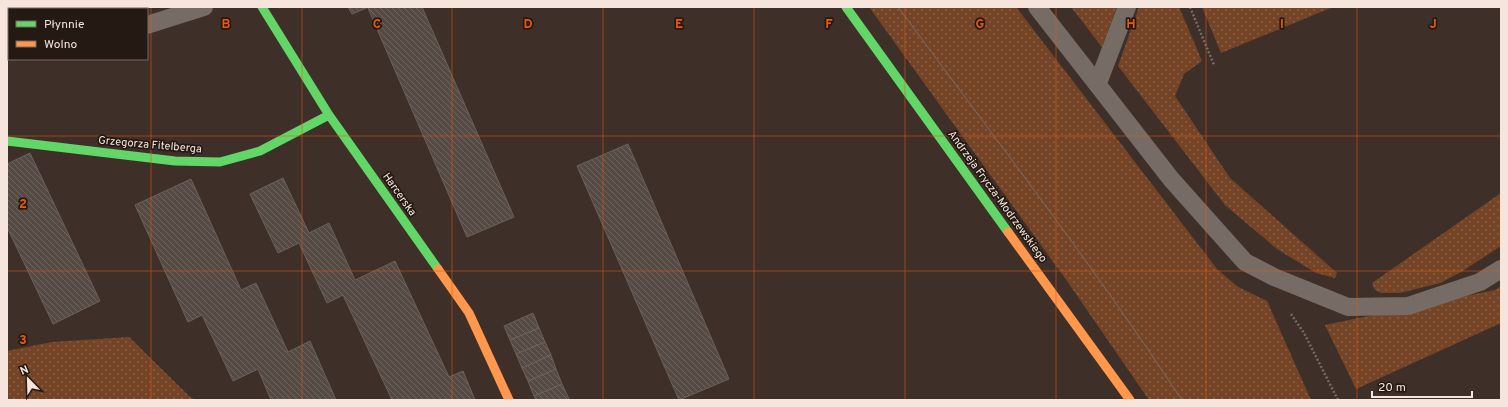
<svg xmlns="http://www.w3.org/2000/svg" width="1508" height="407" font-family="Overpass,sans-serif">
  <defs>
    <pattern id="grass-dots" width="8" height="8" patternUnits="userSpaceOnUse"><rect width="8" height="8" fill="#754427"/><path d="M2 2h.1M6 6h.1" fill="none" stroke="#895f46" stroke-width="1.8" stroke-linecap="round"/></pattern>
    <pattern id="building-back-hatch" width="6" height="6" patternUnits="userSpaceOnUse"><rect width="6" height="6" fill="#554a44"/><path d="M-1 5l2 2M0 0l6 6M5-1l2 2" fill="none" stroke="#6e645f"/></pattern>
  </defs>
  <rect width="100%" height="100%" fill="#3e3028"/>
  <!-- grass -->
  <path fill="url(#grass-dots)" d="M869,7H1016L1217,269L1238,287L1267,301L1311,400H1149L1067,281Z
    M1071,7H1117L1102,47Z
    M1139,7H1179L1202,61L1184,74L1175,96L1230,178L1337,273L1335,278L1316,273L1277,249L1225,205L1118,66Z
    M1202,7H1333L1221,53Z
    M1501,193V246L1461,272L1440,283L1400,293H1381L1375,290L1372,283Z
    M1501,286V323L1356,389L1325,325L1495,290Z
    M129,337L190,397L196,400H7V351L52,342Z"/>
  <!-- building -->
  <path fill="url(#building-back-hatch)" stroke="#6c605a" d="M348,7H369L352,14Z
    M369,7H422L514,217L467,237L368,8Z
    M628,144L729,379L679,400L577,166Z
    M30,153L100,301L53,324L7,227V164Z
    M283,178L309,233L329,223L355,280L395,261L449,377L463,371L475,400H392L343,295L327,303L299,243L278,253L250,194Z
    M191,179L241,290L256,283L288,352L310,341L336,400H271L258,369L233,381L202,315L188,322L135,205Z
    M533,313L539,328L510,340L504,326Z
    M539,328L545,342L516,354L510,340Z
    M545,342L551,355L522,368L516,354Z
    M551,355L556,369L528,381L522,368Z
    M556,369L562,384L534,396L528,381Z
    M562,384L569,399L565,400H536L534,396Z"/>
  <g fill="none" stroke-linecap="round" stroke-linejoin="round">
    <!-- path -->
    <path stroke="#746b65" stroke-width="2.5" stroke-dasharray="2 2" stroke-linecap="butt" d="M1190,7L1214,65
      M1291,314L1304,333L1338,400"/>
    <!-- lane -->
    <path stroke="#766c65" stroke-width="18" d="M1037,7L1171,179L1245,262L1274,277L1348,307L1408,306L1480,282L1501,269
      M147,25L204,7
      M1098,83L1127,7"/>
    <!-- fast -->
    <path stroke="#63d668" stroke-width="9" d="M262,7L329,115L438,269
      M846,7L1008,232
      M7,141L175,161L220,162L260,151L329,115"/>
    <!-- slow -->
    <path stroke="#ff974d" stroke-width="9" d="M1008,232L1130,400
      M438,269L469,313L509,400"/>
    <!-- tram -->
    <path stroke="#766c66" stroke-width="1" d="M898,7C994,137 1093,265 1182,400"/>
  </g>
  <!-- grid -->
  <path fill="none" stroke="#e8590c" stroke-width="1" stroke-opacity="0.55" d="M151,7V400M302,7V400M452,7V400M603,7V400M754,7V400M905,7V400M1056,7V400M1206,7V400M1357,7V400M7,136H1501M7,271H1501"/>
  <g text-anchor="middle" stroke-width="3.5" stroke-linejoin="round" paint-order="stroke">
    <!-- street labels -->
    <g font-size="11" fill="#f6e5dd" stroke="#241913">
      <text transform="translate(150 144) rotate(5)" y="4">Grzegorza Fitelberga</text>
      <text transform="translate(400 194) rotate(55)" y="4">Harcerska</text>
      <text transform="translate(998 196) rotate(54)" y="4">Andrzeja Frycza-Modrzewskiego</text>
    </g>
  </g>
  <g font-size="13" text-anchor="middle" font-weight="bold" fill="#e8590c" stroke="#241913" stroke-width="3.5" stroke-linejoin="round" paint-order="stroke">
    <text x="226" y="28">B</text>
    <text x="377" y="28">C</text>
    <text x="528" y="28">D</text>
    <text x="679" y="28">E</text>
    <text x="829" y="28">F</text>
    <text x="980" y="28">G</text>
    <text x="1131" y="28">H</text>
    <text x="1282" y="28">I</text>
    <text x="1433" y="28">J</text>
    <text x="23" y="208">2</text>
    <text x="23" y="344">3</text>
  </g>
  <!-- border -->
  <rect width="1508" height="407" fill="none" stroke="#f6e5dd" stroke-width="16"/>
  <!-- legend -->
  <rect x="8" y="8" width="140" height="52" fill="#241913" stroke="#786b64"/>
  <rect x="16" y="21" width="20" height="6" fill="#63d668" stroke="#786b64"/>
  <text x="44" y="28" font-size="12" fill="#f6e5dd">Płynnie</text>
  <rect x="16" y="41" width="20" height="6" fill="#ff974d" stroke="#786b64"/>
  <text x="44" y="48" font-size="12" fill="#f6e5dd">Wolno</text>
  <!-- north arrow -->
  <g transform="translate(28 379) rotate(337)" stroke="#241913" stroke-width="3" paint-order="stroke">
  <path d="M0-3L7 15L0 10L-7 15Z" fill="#f6e5dd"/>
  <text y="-6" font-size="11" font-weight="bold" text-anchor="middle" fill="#f6e5dd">N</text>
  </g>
  <!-- scale -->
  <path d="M1372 391v6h100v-6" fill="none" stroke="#f6e5dd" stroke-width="2"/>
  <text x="1378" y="391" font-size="12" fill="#f6e5dd" stroke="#241913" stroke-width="3" paint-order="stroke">20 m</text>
</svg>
